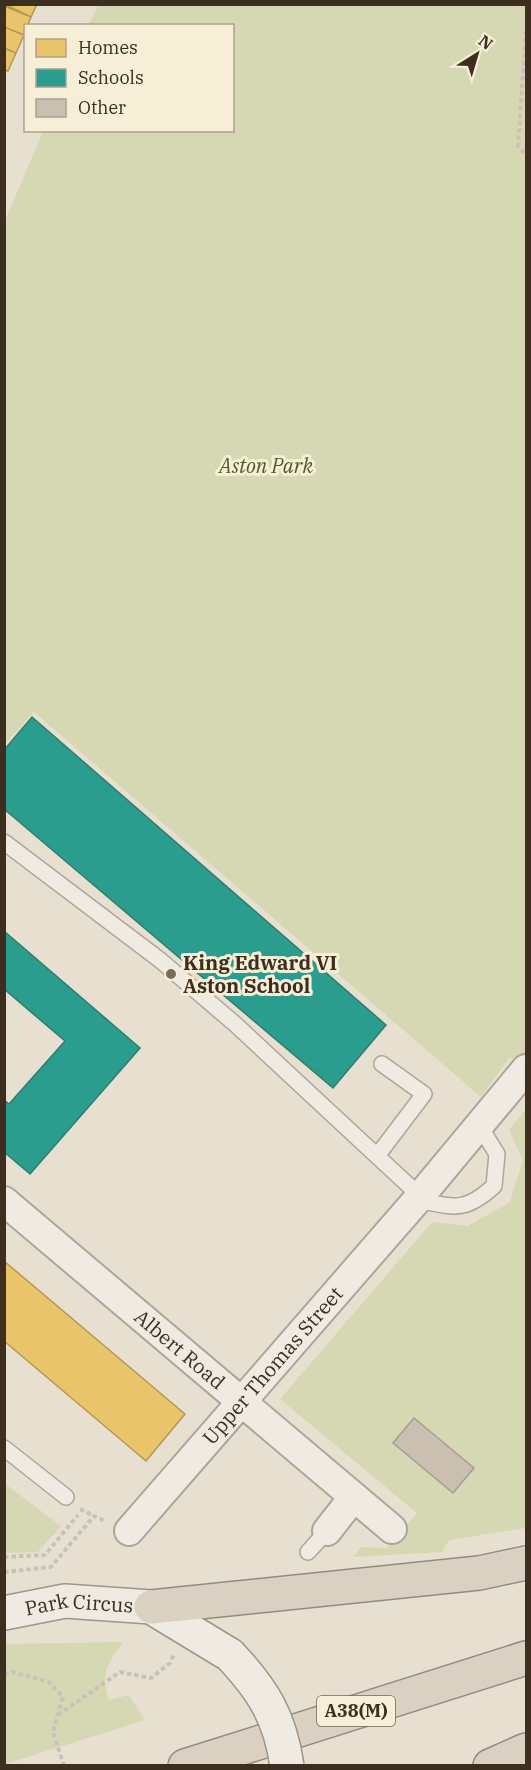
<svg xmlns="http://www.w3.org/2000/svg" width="531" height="1770" font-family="'IBM Plex Serif',serif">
  <rect width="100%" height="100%" fill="#e7e0d1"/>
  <!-- green -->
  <path fill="#d6d7b3" d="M98,5H526V1073L510,1057L481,1097L34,712L5,744V221L43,131L232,130V26L89,25Z
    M526,1109V1528L449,1540L442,1552L353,1557L362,1547L387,1548L417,1513L280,1399L432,1222L468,1226L510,1202L523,1160L509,1130Z
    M4,1483L61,1526L38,1552L5,1553Z
    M123,1642C107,1665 100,1672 109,1700L129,1695L145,1720L5,1764V1644Z"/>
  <!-- homes -->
  <path fill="#e9c46a" stroke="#b59754" stroke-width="1.5" d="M4,4H37L31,17Z
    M4,6L31,17L24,35L4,27Z
    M4,27L24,35L16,53L4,48Z
    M4,48L16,53L8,71L4,70Z
    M4,1261L185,1414L146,1461L4,1341Z"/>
  <!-- schools -->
  <path fill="#2a9d8f" stroke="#307c6e" stroke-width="1.5" d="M32,717L386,1025L333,1088L4,809V750Z
    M4,931L140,1048L30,1174L4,1152V1100L9,1104L65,1041L4,989Z"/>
  <!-- building -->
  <path fill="#cbbfb2" stroke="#a89c90" stroke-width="1.5" d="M414,1418L474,1468L453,1493L393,1443Z"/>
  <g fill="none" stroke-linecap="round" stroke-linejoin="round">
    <defs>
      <path id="service" d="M4,842L160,960L235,1024L420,1196
        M377,1156L424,1094L382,1064
        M417,1200C455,1207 464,1213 494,1186L497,1154L479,1125
        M4,1448L66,1497
        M308,1552L327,1531"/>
      <g id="minor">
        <path id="s1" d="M4,1201L392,1529"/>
        <path id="s2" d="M129,1531L417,1200L526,1069"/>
        <path d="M327,1531L353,1498"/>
      </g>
      <g id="secondary">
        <path id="s3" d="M4,1613L65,1601L151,1607L230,1655"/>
      </g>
      <path id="motorway" d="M151,1607L479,1573L526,1563
        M185,1766L526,1658
        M490,1766L526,1750"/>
    </defs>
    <!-- service casing -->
    <use href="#service" stroke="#ada599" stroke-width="18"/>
    <!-- minor casing -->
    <use href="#minor" stroke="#ada599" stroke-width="32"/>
    <!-- secondary casing -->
    <use href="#secondary" stroke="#9c958a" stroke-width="36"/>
    <!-- motorway casing -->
    <use href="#motorway" stroke="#928b80" stroke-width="36"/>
    <!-- path -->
    <path stroke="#c8c2b9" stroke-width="4" stroke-dasharray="4.5 3" stroke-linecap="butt" d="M526,31L518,146L526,155
      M80,1509L94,1516
      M4,1557L45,1555L78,1515
      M4,1572L51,1567L94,1516L105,1521
      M4,1674L12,1672L49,1682L63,1697L53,1732L64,1766
      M58,1715L120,1672L151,1678L170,1663L174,1654"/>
    <!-- service -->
    <use href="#service" stroke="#efebe3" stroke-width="15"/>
    <!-- minor -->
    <use href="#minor" stroke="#efebe3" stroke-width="28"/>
    <!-- secondary -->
    <use href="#secondary" stroke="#efebe3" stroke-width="33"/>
    <!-- motorway -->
    <use href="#motorway" stroke="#dad1c2" stroke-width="33"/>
    <defs>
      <path id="secondary-bridge" d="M230,1655C263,1690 280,1717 287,1766"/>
    </defs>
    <!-- secondary-bridge casing -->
    <use href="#secondary-bridge" stroke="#9c958a" stroke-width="36" stroke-linecap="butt"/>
    <!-- secondary-bridge -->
    <use href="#secondary-bridge" stroke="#efebe3" stroke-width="33"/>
  </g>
  <!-- markers -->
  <circle fill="#786c5e" stroke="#f7eed8" stroke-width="2" cx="171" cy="974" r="6"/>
  <g text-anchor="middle" stroke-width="6" stroke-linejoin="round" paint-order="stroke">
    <!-- shield labels -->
    <rect fill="#f7eed8" stroke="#756857" stroke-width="1.5" x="317" y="1696" width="78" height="30" rx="4.5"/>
    <g font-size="18" font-weight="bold" fill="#3d2e20">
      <text x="356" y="1717">A38(M)</text>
    </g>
    <!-- park labels -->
    <g font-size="20" font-style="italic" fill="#4d5a26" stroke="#f7eed8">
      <text x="266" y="473">Aston Park</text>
    </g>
    <!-- poi labels -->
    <g font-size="20" font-weight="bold" fill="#3d2e20" stroke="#f7eed8" text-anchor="start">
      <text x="183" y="970">King Edward VI<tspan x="183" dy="23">Aston School</tspan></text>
    </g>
    <!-- street labels -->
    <g font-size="20" fill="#3d2e20" stroke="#f7eed8">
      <text dy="7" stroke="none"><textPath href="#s1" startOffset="230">Albert Road</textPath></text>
      <text dy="7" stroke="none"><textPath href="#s2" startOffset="219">Upper Thomas Street</textPath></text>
      <text dy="7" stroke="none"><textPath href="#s3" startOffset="76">Park Circus</textPath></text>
    </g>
  </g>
  <!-- border -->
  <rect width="531" height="1770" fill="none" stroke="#3d2e20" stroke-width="12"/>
  <!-- legend -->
  <rect x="24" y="24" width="210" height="108" fill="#f7eed8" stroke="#ada18e" stroke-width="1.5"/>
  <rect x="36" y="39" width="30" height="18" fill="#e9c46a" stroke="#ada18e" stroke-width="1.5"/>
  <text x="78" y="54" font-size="18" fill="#3d2e20">Homes</text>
  <rect x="36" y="69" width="30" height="18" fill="#2a9d8f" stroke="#ada18e" stroke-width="1.5"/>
  <text x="78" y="84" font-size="18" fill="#3d2e20">Schools</text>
  <rect x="36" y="99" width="30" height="18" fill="#cbbfb2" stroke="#ada18e" stroke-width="1.5"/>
  <text x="78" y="114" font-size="18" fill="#3d2e20">Other</text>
  <!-- north arrow -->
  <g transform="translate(477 54) rotate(37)" stroke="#f7eed8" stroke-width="4.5" paint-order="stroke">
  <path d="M0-4.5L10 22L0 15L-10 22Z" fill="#3d2e20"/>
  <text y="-9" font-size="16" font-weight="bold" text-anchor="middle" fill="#3d2e20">N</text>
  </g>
</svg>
